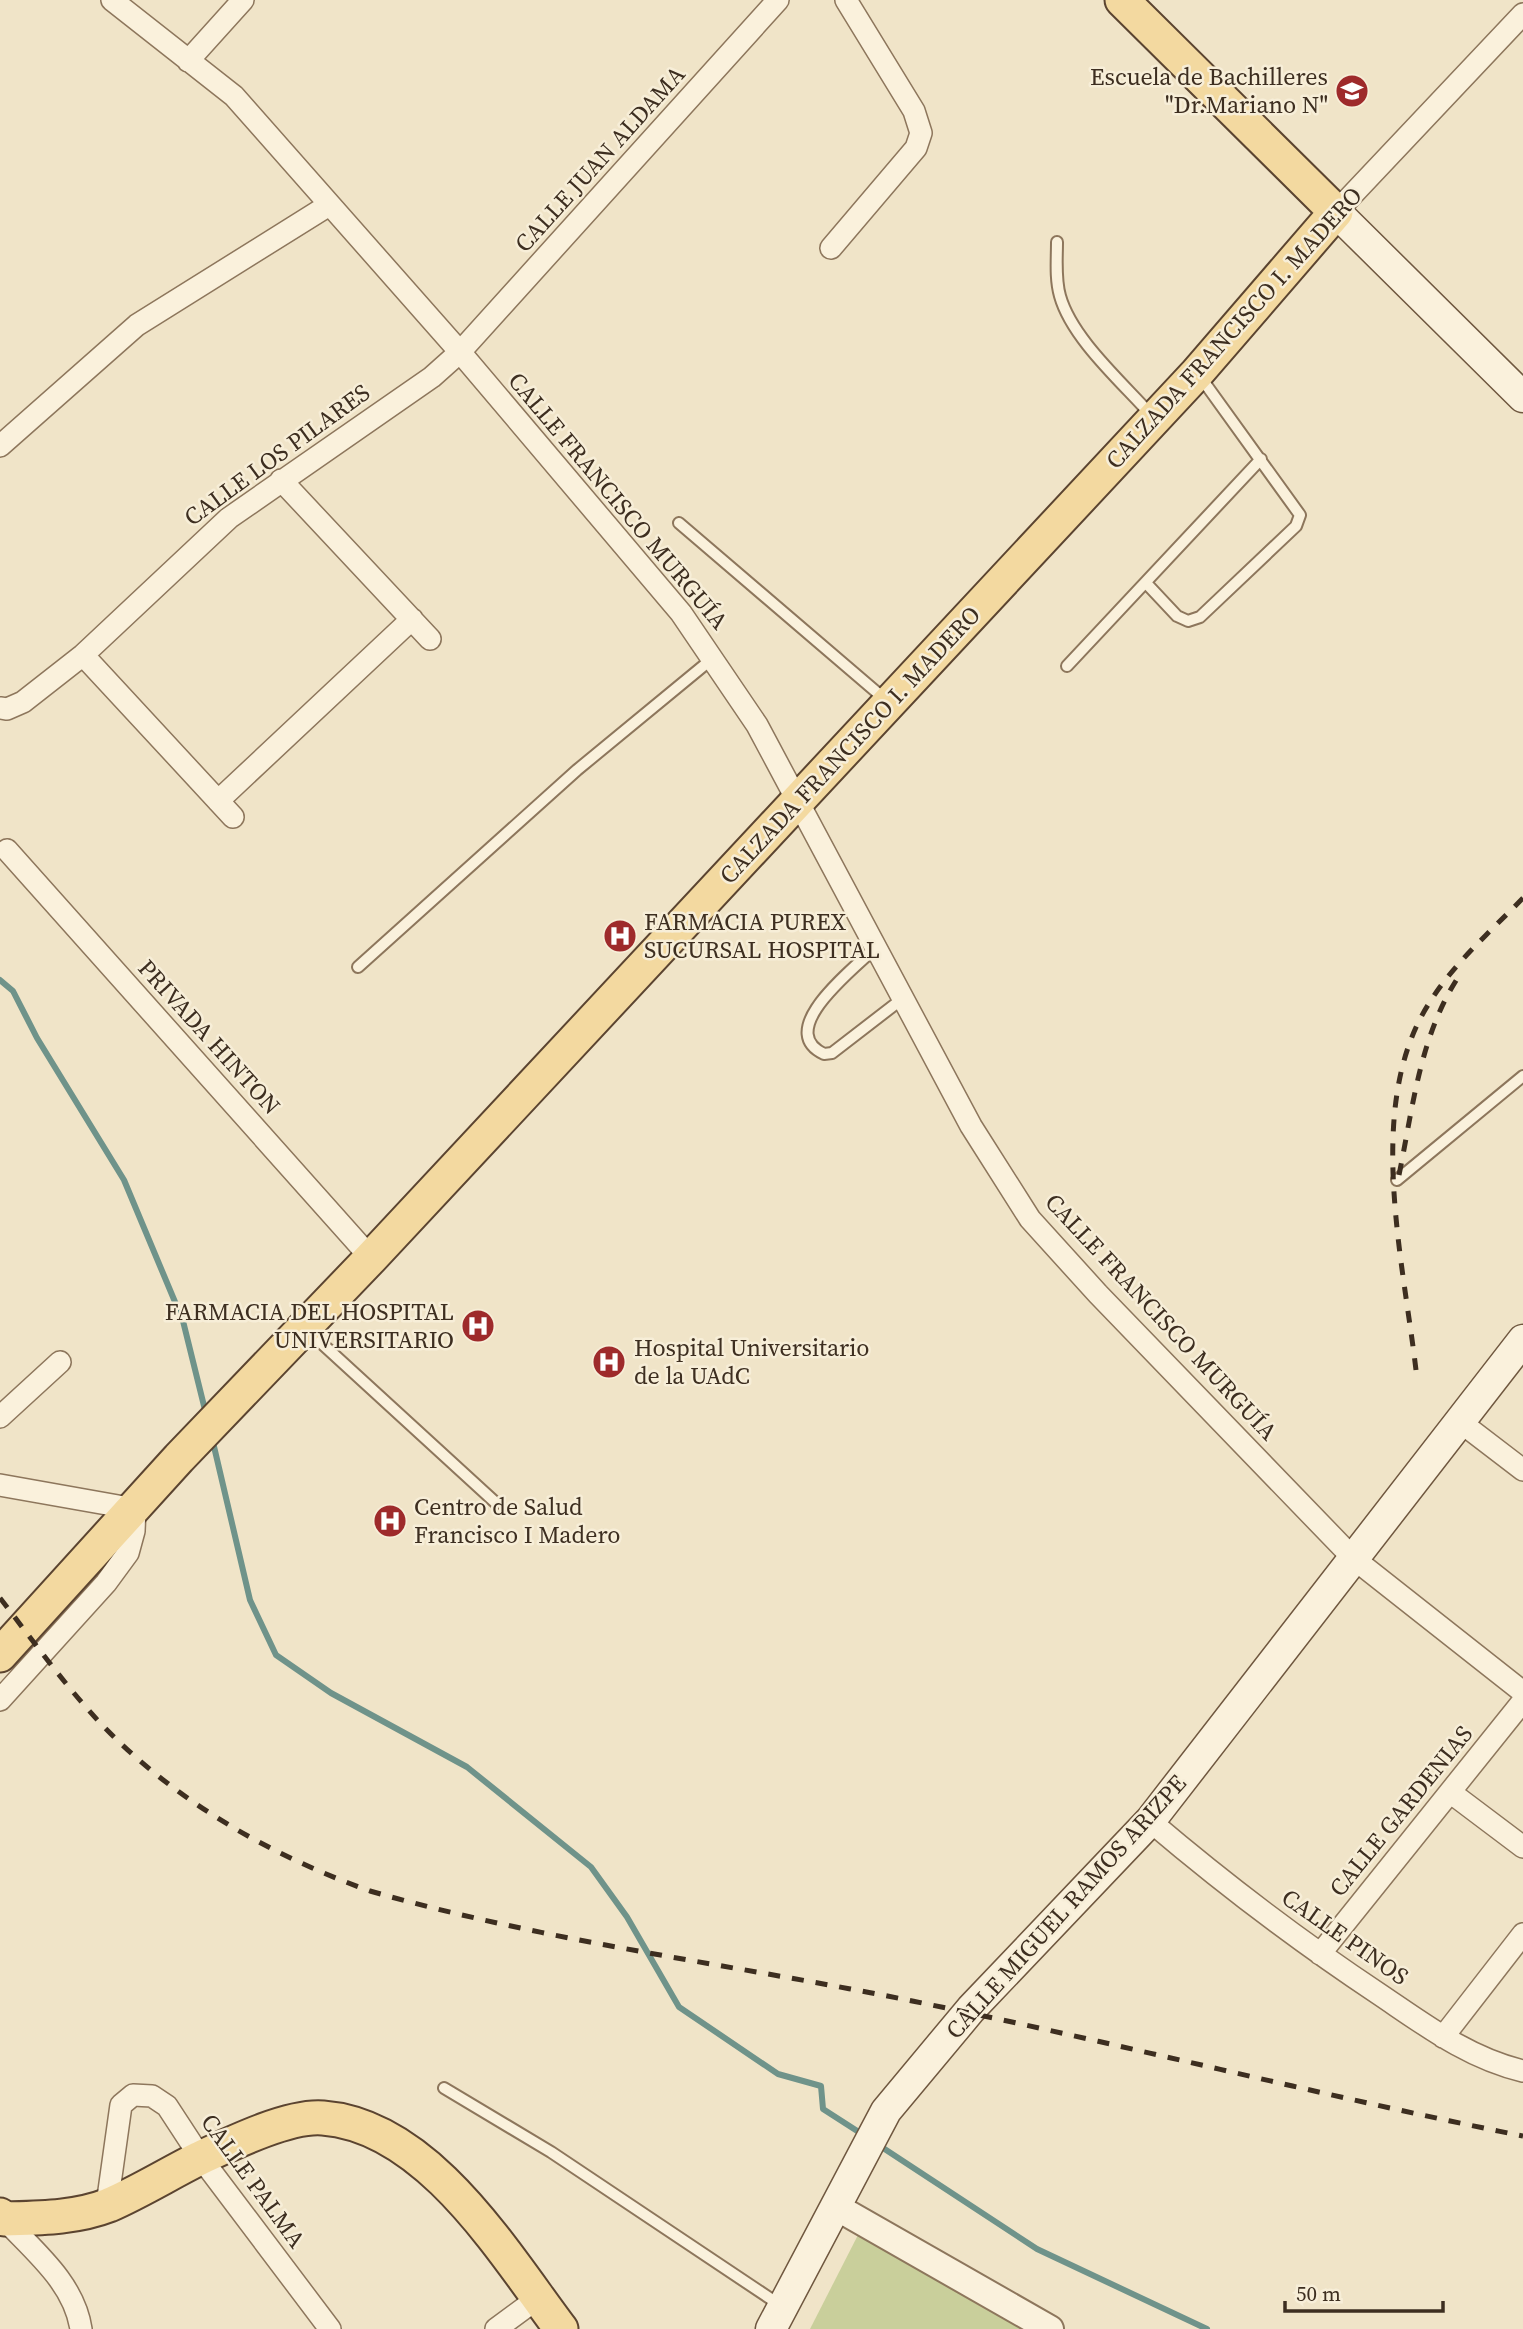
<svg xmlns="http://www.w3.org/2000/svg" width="1523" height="2329" font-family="'Source Serif 4',serif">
  <rect width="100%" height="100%" fill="#f0e4c8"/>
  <!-- green -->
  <path fill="#c9cf9b" d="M859,2233L1022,2329H810Z"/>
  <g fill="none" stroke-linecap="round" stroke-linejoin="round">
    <!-- stream -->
    <path stroke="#6f938a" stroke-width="6" d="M0,980L13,991L37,1038L124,1180L183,1321L206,1414
      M212,1438L250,1600L276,1655L331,1693L467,1767L591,1867L627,1917L679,2007L778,2074L821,2086L823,2109L865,2136
      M877,2144L1037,2249L1207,2329"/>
    <defs>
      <path id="service" d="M1057,242C1057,259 1055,279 1060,296C1072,339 1123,383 1152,416
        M679,523L887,701
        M1146,583L1177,616L1188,621L1200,617L1296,526L1300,515L1199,375
        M1067,666L1261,459
        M875,948C855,968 773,1030 824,1054L832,1053L902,999
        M358,967L577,770L713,658
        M1397,1180L1523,1076
        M306,1329L496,1503
        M444,2088L551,2152L780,2305"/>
      <path id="minor" d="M112,0L234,96L460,352L681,613L757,725L971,1126L1030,1219L1098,1294L1353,1558L1523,1692
        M188,61L243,0
        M1336,212L1523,14
        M831,248L916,148L921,133L914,111L846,0
        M0,446L137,325L329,205
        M281,480L430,639
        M83,655L233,817
        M0,708L7,709L23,702L83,655L229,518L432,377L460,352L778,0
        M218,801L412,619
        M7,850L371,1258
        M0,1417L60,1362
        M1459,1421L1523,1470
        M0,1485L135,1509L134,1531L128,1553L106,1583L0,1700
        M1450,1792L1523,1847
        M1150,1821C1223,1883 1299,1941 1379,1994C1425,2025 1468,2058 1523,2071
        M1320,1954L1523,1701
        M1443,2037L1523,1934
        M107,2205L121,2105L133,2095L152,2096L167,2106L201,2158L330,2329
        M4,2219C35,2252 74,2283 81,2329
        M496,2329L538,2298"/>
      <path id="tertiary" d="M838,2208L1050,2329"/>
      <path id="secondary" d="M1336,212L1523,397
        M771,2329L886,2111L971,2009L1150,1821L1523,1340"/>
      <path id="primary" d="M0,1655L179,1458L371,1258L1197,373L1336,212L1122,0
        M0,2215L4,2219C39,2218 76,2218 109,2205C139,2192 168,2174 198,2159C230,2144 289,2115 323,2118C428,2126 503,2252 561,2329"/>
    </defs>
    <!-- service casing -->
    <use href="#service" stroke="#8d765c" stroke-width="14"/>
    <!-- minor casing -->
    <use href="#minor" stroke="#8d765c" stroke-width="24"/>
    <!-- tertiary casing -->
    <use href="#tertiary" stroke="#8d765c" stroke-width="30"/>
    <!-- secondary casing -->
    <use href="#secondary" stroke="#6f573f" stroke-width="33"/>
    <!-- primary casing -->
    <use href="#primary" stroke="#5b4430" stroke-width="37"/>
    <!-- service -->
    <use href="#service" stroke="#faf1dc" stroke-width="10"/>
    <!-- minor -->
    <use href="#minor" stroke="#faf1dc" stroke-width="21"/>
    <!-- tertiary -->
    <use href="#tertiary" stroke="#faf1dc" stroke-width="26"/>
    <!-- secondary -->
    <use href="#secondary" stroke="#faf1dc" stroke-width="30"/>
    <!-- primary -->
    <use href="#primary" stroke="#f3d9a0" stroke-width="33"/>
    <!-- rail -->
    <path stroke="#3d2e20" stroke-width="5" stroke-dasharray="12 12" stroke-linecap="butt" d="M1399,1175C1413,1107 1420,1035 1459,976
      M1416,1370C1403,1259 1365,1106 1428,1005C1452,965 1490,932 1523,898
      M0,1598C34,1642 66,1687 104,1727C178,1803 272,1856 370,1891C551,1943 738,1965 922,2003C1123,2044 1322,2096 1523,2136"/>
  </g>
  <!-- icons -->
  <defs>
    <symbol id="school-disc" viewBox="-11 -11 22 22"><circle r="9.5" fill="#9e2a2b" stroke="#f7eed8"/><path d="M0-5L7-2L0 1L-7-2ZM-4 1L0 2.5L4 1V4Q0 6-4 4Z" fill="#fff"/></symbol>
    <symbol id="hospital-disc" viewBox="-11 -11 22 22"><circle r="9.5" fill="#9e2a2b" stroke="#f7eed8"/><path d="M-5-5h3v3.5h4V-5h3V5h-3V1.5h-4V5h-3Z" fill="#fff"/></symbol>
  </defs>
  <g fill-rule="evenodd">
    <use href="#school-disc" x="1333" y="72" width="38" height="38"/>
    <use href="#hospital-disc" x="601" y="917" width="38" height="38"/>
    <use href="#hospital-disc" x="459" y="1307" width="38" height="38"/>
    <use href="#hospital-disc" x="590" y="1343" width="38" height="38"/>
    <use href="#hospital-disc" x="371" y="1502" width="38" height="38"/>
  </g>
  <g text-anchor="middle" stroke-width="5" stroke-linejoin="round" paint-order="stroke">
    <!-- poi labels -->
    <g font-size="24" fill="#3d2e20" stroke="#f7eed8" text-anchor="start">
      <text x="1328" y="85" text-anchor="end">Escuela de Bachilleres<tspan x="1328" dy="28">"Dr.Mariano N"</tspan></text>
      <text x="644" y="930">FARMACIA PUREX<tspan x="644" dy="28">SUCURSAL HOSPITAL</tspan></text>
      <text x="454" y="1320" text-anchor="end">FARMACIA DEL HOSPITAL<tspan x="454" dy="28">UNIVERSITARIO</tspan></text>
      <text x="634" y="1356">Hospital Universitario<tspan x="634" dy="28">de la UAdC</tspan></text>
      <text x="414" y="1515">Centro de Salud<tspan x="414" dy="28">Francisco I Madero</tspan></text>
    </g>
    <!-- street labels -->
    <g font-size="24" fill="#3d2e20" stroke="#f7eed8">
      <text transform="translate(600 159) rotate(-48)" y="8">CALLE JUAN ALDAMA</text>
      <text transform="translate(1234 328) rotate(-48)" y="8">CALZADA FRANCISCO I. MADERO</text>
      <text transform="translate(277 455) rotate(-36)" y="8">CALLE LOS PILARES</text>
      <text transform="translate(618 501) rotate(50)" y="8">CALLE FRANCISCO MURGUÍA</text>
      <text transform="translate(850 745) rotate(-47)" y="8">CALZADA FRANCISCO I. MADERO</text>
      <text transform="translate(209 1037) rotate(48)" y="8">PRIVADA HINTON</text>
      <text transform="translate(1161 1317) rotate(47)" y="8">CALLE FRANCISCO MURGUÍA</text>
      <text transform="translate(1401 1811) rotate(-51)" y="8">CALLE GARDENIAS</text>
      <text transform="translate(1066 1907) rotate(-48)" y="8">CALLE MIGUEL RAMOS ARIZPE</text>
      <text transform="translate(1345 1937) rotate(35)" y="8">CALLE PINOS</text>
      <text transform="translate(253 2181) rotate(54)" y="8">CALLE PALMA</text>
    </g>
  </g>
  <!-- scale -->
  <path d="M1285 2301v10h158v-10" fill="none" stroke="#3d2e20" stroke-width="3.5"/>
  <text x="1296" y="2301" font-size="21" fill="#3d2e20" stroke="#f7eed8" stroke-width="5" paint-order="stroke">50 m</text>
</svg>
